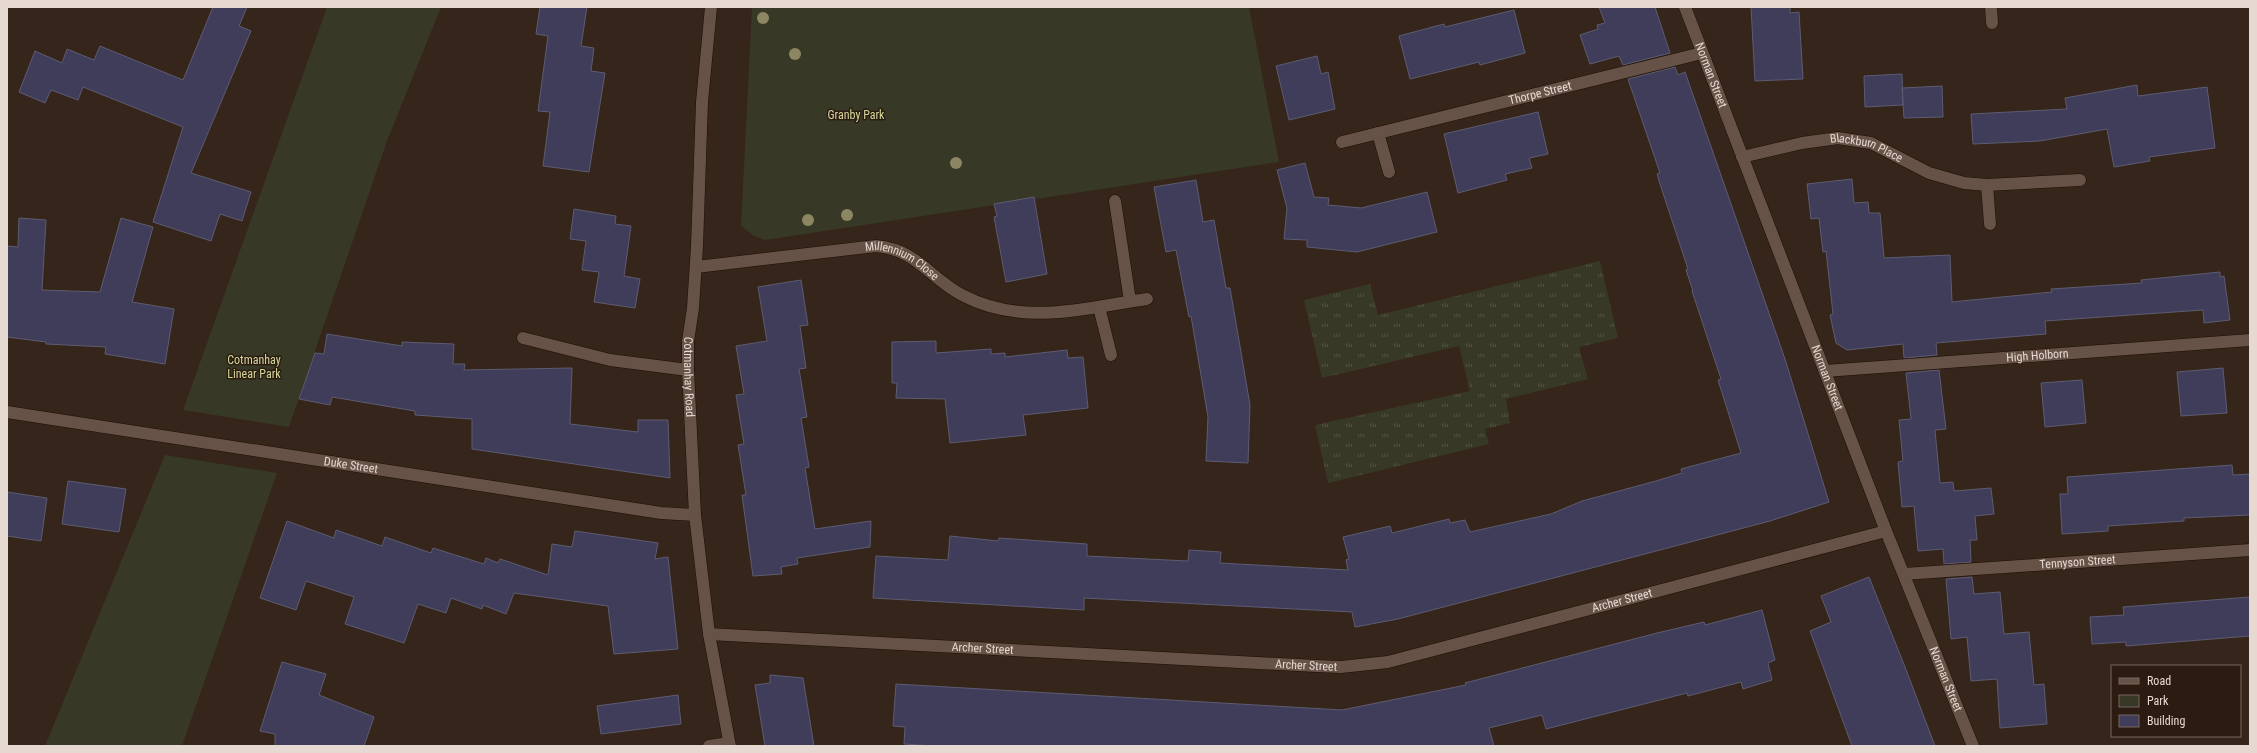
<svg xmlns="http://www.w3.org/2000/svg" width="2257" height="753" font-family="'Roboto Condensed',sans-serif">
  <defs>
    <pattern id="grass-tufts" width="24" height="20" patternUnits="userSpaceOnUse"><rect width="24" height="20" fill="#373825"/><path d="M3 7l-1-3M5 7V3M7 7l1-3M15 17l-1-3M17 17v-4M19 17l1-3" fill="none" stroke="#545444"/></pattern>
  </defs>
  <rect width="100%" height="100%" fill="#36251a"/>
  <!-- grass -->
  <path fill="url(#grass-tufts)" d="M1600,261L1618,338L1579,347L1588,379L1506,399L1510,423L1485,429L1489,444L1328,483L1315,425L1470,391L1459,346L1322,378L1304,300L1370,284L1378,315Z"/>
  <!-- park -->
  <path fill="#373825" d="M327,7H441L387,141L289,427L183,410Z
    M752,7H1249L1279,162L765,240L754,236L741,226Z
    M165,455L277,473L182,746H45Z"/>
  <!-- building -->
  <path fill="#3f3d59" stroke="#5d5c71" d="M213,7H247L239,26L251,31L191,173L251,192L242,221L220,214L211,241L153,222L183,127L83,87L78,100L51,90L45,103L19,92L35,51L62,63L67,49L94,60L100,46L183,80Z
    M540,7H587L581,46L594,48L591,71L605,73L589,172L543,166L550,112L538,111L548,36L536,34Z
    M1599,7H1655L1670,53L1623,65L1619,56L1590,64L1580,35L1598,29L1597,25L1605,23Z
    M1751,7H1790V13L1799,12L1803,79L1755,81Z
    M1514,10L1525,53L1480,65L1479,62L1410,79L1399,36L1444,24L1445,27Z
    M1317,56L1321,74L1328,72L1335,109L1289,120L1276,66Z
    M1675,67L1678,75L1685,72L1785,359L1829,502L1770,521L1398,619L1355,627L1352,612L1084,598V610L873,598L876,556L948,560L950,536L998,541L999,538L1087,544V556L1188,561L1189,550L1221,552L1220,563L1348,570L1346,560L1349,559L1343,537L1390,526L1392,533L1449,519L1450,523L1465,520L1470,532L1551,514L1582,501L1656,481L1682,473L1681,469L1741,453L1718,380L1721,379L1692,291H1693L1686,270L1688,269L1660,184L1657,174L1660,173L1628,79Z
    M1902,74L1903,105L1865,107L1864,76Z
    M2137,85L2138,96L2207,87L2215,148L2149,157L2150,161L2114,167L2107,129L2040,141L1973,144L1971,114L2067,109L2065,98Z
    M1942,86L1943,117L1904,118L1902,88Z
    M1538,112L1548,154L1529,158L1532,168L1505,174L1507,180L1458,193L1444,134Z
    M1305,163L1314,197L1329,198L1328,205L1361,208L1427,192L1437,232L1357,252L1307,247V240L1284,239L1287,208L1277,170Z
    M1852,179L1854,203L1868,202L1869,213H1880L1884,258L1950,255L1952,302L2052,292L2051,289L2142,283L2141,280L2220,272V277L2224,276L2230,320L2204,323L2203,310L2045,321L2046,334L1936,343L1937,355L1904,358L1903,344L1847,350L1836,343L1830,315L1833,314L1826,251L1823,252L1819,218L1811,219L1807,184Z
    M1196,180L1203,222L1214,220L1226,288H1230L1250,405L1248,463L1206,461L1208,417L1191,316L1189,317L1176,250L1166,252L1154,187Z
    M1034,197L1047,274L1006,282L994,217L997,216L994,204Z
    M574,209L616,216L615,224L631,226L624,276L640,279L635,308L594,302L599,272L582,270L586,241L570,239Z
    M19,218L46,220L42,290L100,292L121,218L153,227L132,302L174,309L165,364L105,354L106,347L46,344V342L7,337V246L18,247Z
    M801,280L808,325L800,326L806,368L799,369L807,417L801,418L809,467L805,468L815,529L871,521L870,547L797,558L798,564L781,567L782,574L753,576L742,495H746L738,445L744,444L736,395L744,394L736,346L767,341L758,287Z
    M327,334L402,346V342L454,344L453,364H465L464,370L572,368L570,424L638,432V420H668L670,478L472,449V419L415,415V411L332,397L330,405L299,399L315,353L324,354Z
    M936,341V353L991,349V354L1005,353V357L1067,350L1068,358L1083,357L1088,408L1023,415L1026,435L950,443L945,399L896,398L897,383H892V342Z
    M2223,368L2227,413L2181,416L2177,372Z
    M1939,370L1946,429L1935,430L1940,483L1953,482L1954,491L1991,488L1994,514L1975,516L1977,540H1970L1971,562L1944,564L1943,549L1918,551L1914,506L1902,507L1898,462L1903,461L1899,420L1911,419L1906,373Z
    M2082,380L2086,423L2045,427L2041,383Z
    M2232,465L2233,475L2250,474V515L2184,518V521L2108,526V531L2062,534L2060,494H2068L2067,477Z
    M68,481L126,489L119,532L62,524Z
    M7,492L47,498L41,541L7,536Z
    M287,521L334,538L336,530L382,546L385,537L431,553L433,548L484,564L486,558L498,563L500,559L548,575L552,544L572,547L575,531L658,543L655,559L668,557L678,649L614,654L608,606L514,593L506,614L483,605L482,609L451,598L446,613L418,604L404,643L345,624L354,597L306,581L296,610L260,598Z
    M1869,577L1905,667L1935,746H1852L1810,631L1831,622L1821,596Z
    M1972,577L1974,594L2000,592L2004,634L2029,632L2034,685L2044,684L2047,724L2000,728L1997,679L1971,681L1967,637L1951,639L1946,579Z
    M2250,597V636L2126,646V642L2092,644L2090,617L2124,615L2123,607Z
    M1762,610L1775,660L1768,663L1772,680L1743,689L1741,682L1688,696L1687,693L1546,729L1542,715L1489,728L1494,746H934L904,744L905,727L893,726L896,684L1342,710L1466,685L1465,683L1657,633L1704,622L1705,625Z
    M282,662L326,674L319,695L374,717L364,746H275V734L260,731Z
    M770,675L803,678L814,746H765L755,685L770,683Z
    M678,695L681,724L601,734L597,706Z"/>
  <g fill="none" stroke-linecap="round" stroke-linejoin="round">
    <defs>
      <path id="lane" d="M1991,7L1992,23
        M1115,201L1130,301
        M523,338L610,360L688,370
        M709,746L729,743"/>
      <g id="street">
        <path id="s1" d="M1685,7L1886,531L1973,746"/>
        <path d="M1378,133L1389,172"/>
        <path id="s2" d="M1342,142L1702,53"/>
        <path id="s3" d="M1742,157L1802,143L1838,138L1871,143L1929,173L1964,183L1987,185L2080,180"/>
        <path d="M1987,185L1990,224"/>
        <path id="s4" d="M696,267L876,246C918,250 928,277 962,295C1023,327 1083,308 1147,299"/>
        <path d="M1099,307L1111,355"/>
        <path id="s5" d="M1825,371L2250,340"/>
        <path id="s6" d="M7,412L661,513L695,515"/>
        <path id="s7" d="M1904,574L2250,550"/>
        <path id="s8" d="M709,634L1316,666L1341,667L1388,662L1886,531"/>
      </g>
      <g id="secondary">
        <path id="s9" d="M711,7L702,102L697,246L693,308L688,341V370L695,515L709,634L730,746"/>
      </g>
    </defs>
    <!-- lane casing -->
    <use href="#lane" stroke="#1d0d04" stroke-width="13"/>
    <!-- street casing -->
    <use href="#street" stroke="#1d0d04" stroke-width="13"/>
    <!-- secondary casing -->
    <use href="#secondary" stroke="#1d0d04" stroke-width="13"/>
    <!-- lane -->
    <use href="#lane" stroke="#665246" stroke-width="12"/>
    <!-- street -->
    <use href="#street" stroke="#665246" stroke-width="12"/>
    <!-- secondary -->
    <use href="#secondary" stroke="#665246" stroke-width="12"/>
  </g>
  <!-- trees -->
  <g fill="#8c8762">
    <circle cx="763" cy="18" r="6"/>
    <circle cx="795" cy="54" r="6"/>
    <circle cx="956" cy="163" r="6"/>
    <circle cx="847" cy="215" r="6"/>
    <circle cx="808" cy="220" r="6"/>
  </g>
  <g text-anchor="middle" stroke-width="3" stroke-linejoin="round" paint-order="stroke">
    <!-- street labels -->
    <g font-size="12" fill="#e5d9d2" stroke="#2c1b10">
      <text dy="4" stroke="none"><textPath href="#s1" startOffset="73">Norman Street</textPath></text>
      <text dy="4" stroke="none"><textPath href="#s2" startOffset="204">Thorpe Street</textPath></text>
      <text dy="4" stroke="none"><textPath href="#s3" startOffset="128">Blackburn Place</textPath></text>
      <text dy="4" stroke="none"><textPath href="#s4" startOffset="211">Millennium Close</textPath></text>
      <text dy="4" stroke="none"><textPath href="#s5" startOffset="213">High Holborn</textPath></text>
      <text dy="4" stroke="none"><textPath href="#s9" startOffset="371">Cotmanhay Road</textPath></text>
      <text dy="4" stroke="none"><textPath href="#s1" startOffset="397">Norman Street</textPath></text>
      <text dy="4" stroke="none"><textPath href="#s6" startOffset="348">Duke Street</textPath></text>
      <text dy="4" stroke="none"><textPath href="#s7" startOffset="174">Tennyson Street</textPath></text>
      <text dy="4" stroke="none"><textPath href="#s8" startOffset="922">Archer Street</textPath></text>
      <text dy="4" stroke="none"><textPath href="#s8" startOffset="274">Archer Street</textPath></text>
      <text dy="4" stroke="none"><textPath href="#s8" startOffset="598">Archer Street</textPath></text>
      <text dy="4" stroke="none"><textPath href="#s1" startOffset="721">Norman Street</textPath></text>
    </g>
    <!-- park labels -->
    <g font-size="12" fill="#d2d89d" stroke="#2c1b10">
      <text x="856" y="119">Granby Park</text>
      <text x="254" y="364">Cotmanhay<tspan x="254" dy="14">Linear Park</tspan></text>
    </g>
  </g>
  <!-- border -->
  <rect width="2257" height="753" fill="none" stroke="#e5d9d2" stroke-width="16"/>
  <!-- legend -->
  <rect x="2111" y="665" width="130" height="72" fill="#2c1b10" stroke="#76675e"/>
  <rect x="2119" y="678" width="20" height="6" fill="#665246" stroke="#76675e"/>
  <text x="2147" y="685" font-size="12" fill="#e5d9d2">Road</text>
  <rect x="2119" y="695" width="20" height="12" fill="#373825" stroke="#76675e"/>
  <text x="2147" y="705" font-size="12" fill="#e5d9d2">Park</text>
  <rect x="2119" y="715" width="20" height="12" fill="#3f3d59" stroke="#76675e"/>
  <text x="2147" y="725" font-size="12" fill="#e5d9d2">Building</text>
</svg>
